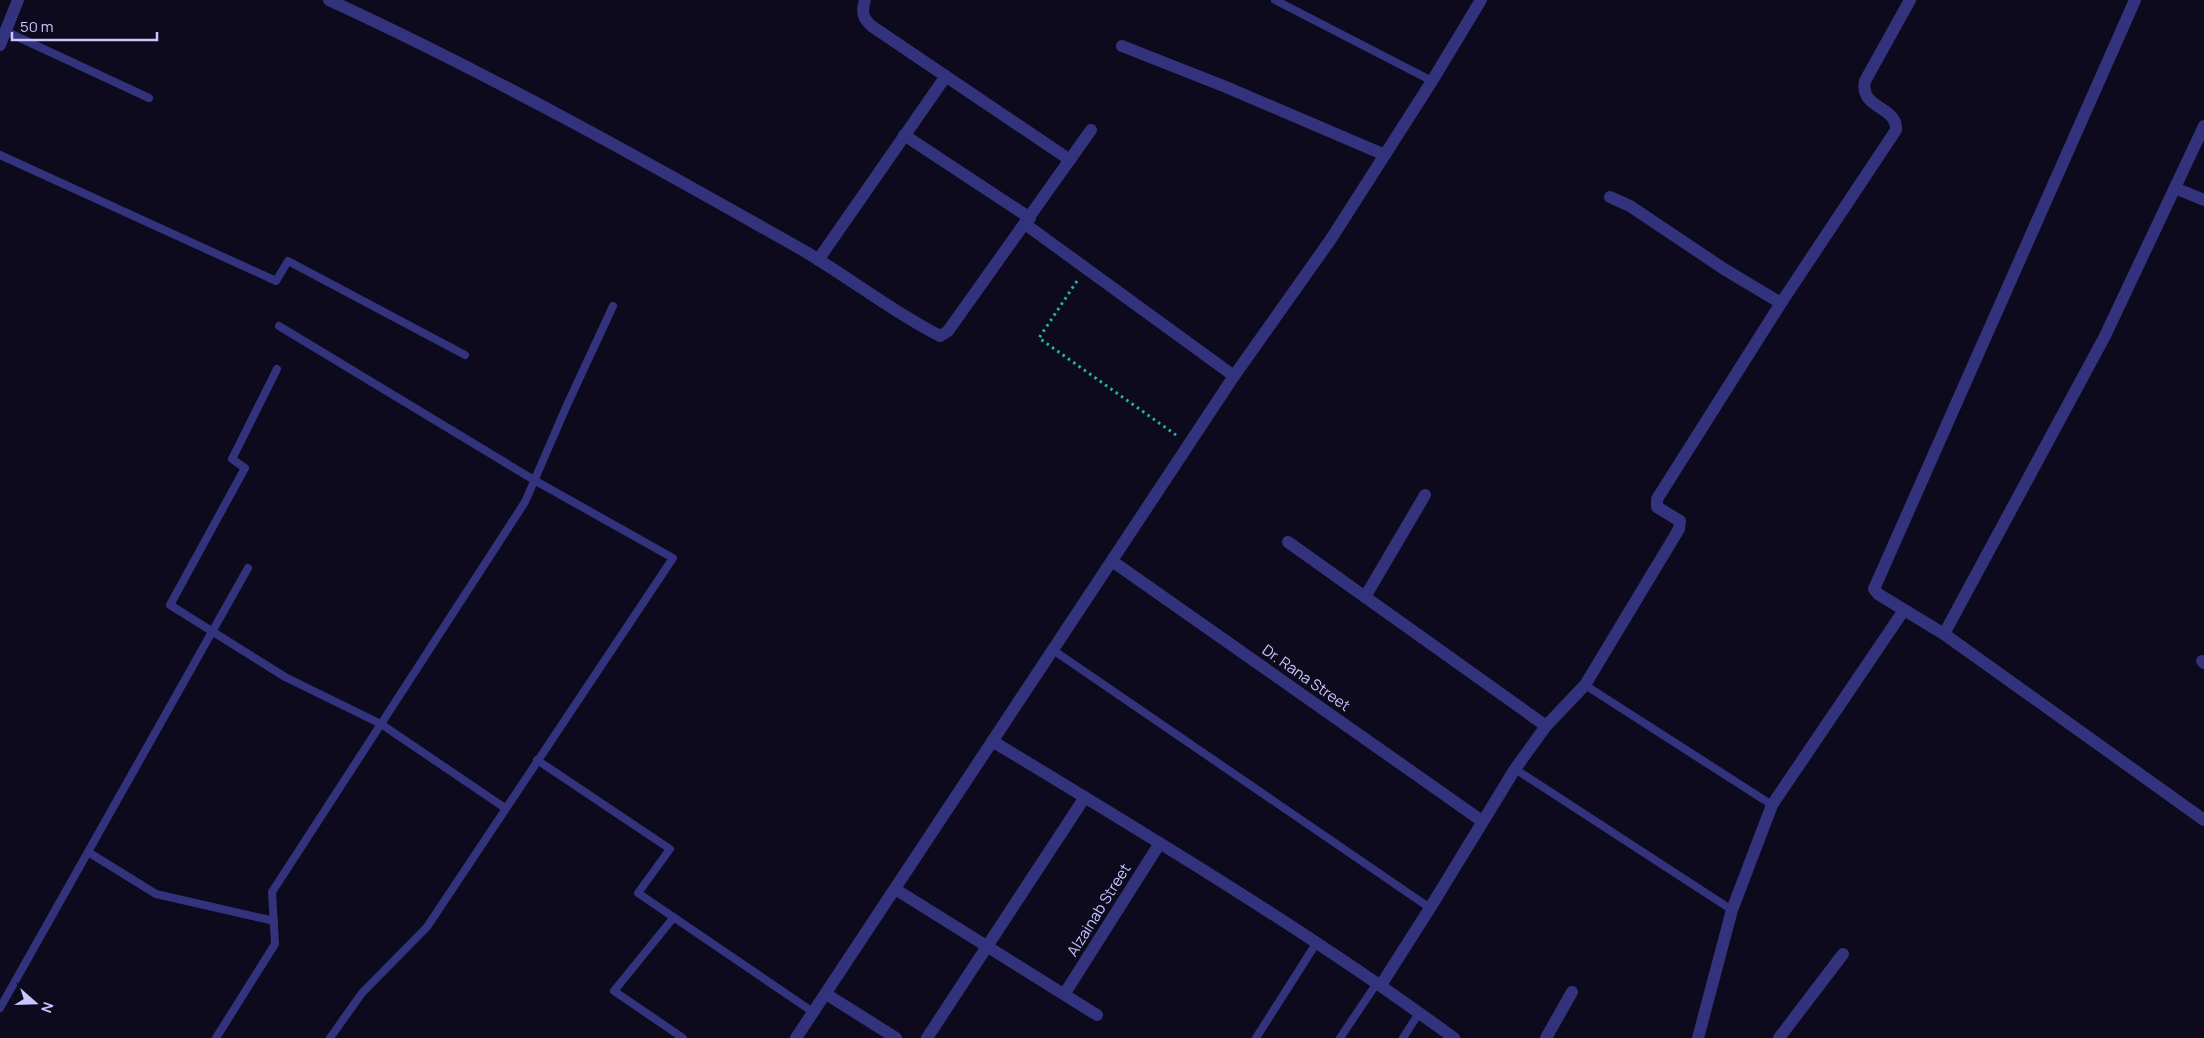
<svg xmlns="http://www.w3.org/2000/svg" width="2204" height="1038" font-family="Manrope,sans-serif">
  <rect width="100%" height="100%" fill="#0c0a1c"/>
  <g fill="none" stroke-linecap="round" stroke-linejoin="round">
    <!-- path -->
    <path stroke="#27b1a4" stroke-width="3" stroke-dasharray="2.5 4" stroke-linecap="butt" d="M1077,281L1039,338L1176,435"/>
    <!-- service -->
    <path stroke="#33327d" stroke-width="8" d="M1275,0L1432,81
      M5,31L149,98
      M0,155L276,281L288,261L465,355
      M279,326L534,480L673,558L427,927L362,993L330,1038
      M277,369L232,459L245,468L170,605L285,677L381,724L505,808
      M1053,650L1430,908
      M1585,685L1772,805
      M537,760L670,849L638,893L813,1012
      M1515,769L1732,910
      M88,852L156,894L274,921
      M674,917L614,991L683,1038
      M0,1008L248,568
      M216,1038L275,944L272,892L525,502L567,405L613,306
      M1256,1038L1317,942
      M1340,1038L1377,983
      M1403,1038L1419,1013"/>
    <!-- minor -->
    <path stroke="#33327d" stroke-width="12" d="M329,0C492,75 649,163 806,252C851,279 893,312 940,336L948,331L1091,130
      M865,0C861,13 863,19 873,27L1070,160
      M2135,0L1874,589L1878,594L1944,634L2204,820
      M0,45L18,0
      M1122,46L1226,87L1385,155
      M904,135L1030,218
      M2175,188L2204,200
      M1610,197L1630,206L1724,269L1781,303
      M1025,224L1234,376
      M818,260L946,76
      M1288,542L1546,726
      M1112,561L1482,821
      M1365,597L1425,495
      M1944,634L2105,336L2204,126
      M2202,661L2204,663
      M992,741C1149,836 1306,930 1454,1038
      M895,889L1097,1015
      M1381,985L1430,908L1515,769L1546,726L1585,685L1679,529L1680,521L1657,507V499L1781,303L1896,130C1898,106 1859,109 1865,81L1910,0
      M1065,993L1160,843
      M826,994L896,1038
      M796,1038L1234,376L1331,239L1432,81L1481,0
      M927,1038L1085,797
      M1546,1038L1572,992
      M1698,1038L1732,910L1772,805L1904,610
      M1779,1038L1843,954"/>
  </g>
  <g text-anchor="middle" stroke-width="4" stroke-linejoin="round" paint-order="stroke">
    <!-- street labels -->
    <g font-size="15" fill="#c9c5ff" stroke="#0c0a1c">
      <text transform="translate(1306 678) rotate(35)" y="5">Dr. Rana Street</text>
      <text transform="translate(1099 910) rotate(-58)" y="5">Alzainab Street</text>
    </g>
  </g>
  <!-- north arrow -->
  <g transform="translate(35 1003) rotate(110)" stroke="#0c0a1c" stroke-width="4" paint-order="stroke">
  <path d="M0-4L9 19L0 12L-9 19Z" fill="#c9c5ff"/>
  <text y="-8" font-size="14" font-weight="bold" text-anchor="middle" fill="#c9c5ff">N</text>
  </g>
  <!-- scale -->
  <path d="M12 32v8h145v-8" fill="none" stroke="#c9c5ff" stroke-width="2.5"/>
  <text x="20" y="32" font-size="15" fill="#c9c5ff" stroke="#0c0a1c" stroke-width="4" paint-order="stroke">50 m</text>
</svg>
